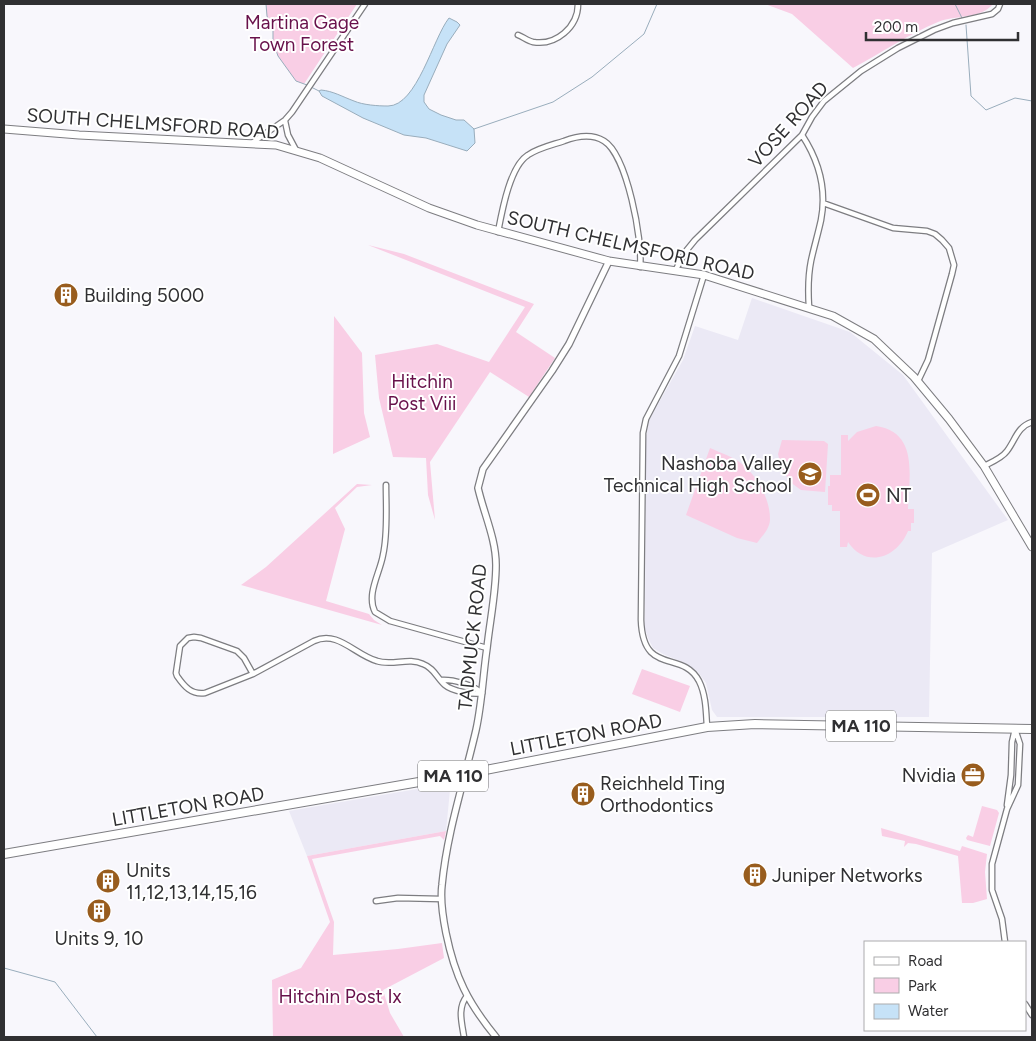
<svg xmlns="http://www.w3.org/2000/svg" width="1036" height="1041" font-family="Figtree,sans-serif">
  <rect width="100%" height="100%" fill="#f8f7fc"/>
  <!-- built -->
  <path fill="#ebe9f5" d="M752,298L850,332L903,375L1008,520L932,553L929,717H717L712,710L706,683L698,672L685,663L663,654L653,648L648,638L645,629L646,437L649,420L683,360L695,326L738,340Z
    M446,784L450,785V790L446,831L307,856L289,811Z"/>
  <!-- green -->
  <path fill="#f9cee5" d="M266,4H357L304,84L296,81L278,56L273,42V30L267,16Z
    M765,4H993C981,19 955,15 938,22C909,34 881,53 853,68L792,14Z
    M368,245L404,254L534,304L516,332L555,358L529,397L490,372L430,462L435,520L428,495L426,458L393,457L379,398L375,355L437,344L489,362L525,307Z
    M334,316L362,353L364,413L370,437L333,454Z
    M876,426C919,432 909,477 908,509H914V523H911V531H908C897,558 866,569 848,542L847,547H840V511H832V505H828V486H830V475H841V435H848V441L857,432Z
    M782,440L824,441L828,444L825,492L801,490L790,482L781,467L778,454Z
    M710,448C721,453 734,457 742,464C758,477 770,499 770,519C770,529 762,536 757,543L737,538L686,515Z
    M357,484L372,485L357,487L335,508L345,529L326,601L369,614L374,620L382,625L241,585L266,567Z
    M642,669L690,686L680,712L632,694Z
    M982,806L997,810L999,813L990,846L967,840L966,838L968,835L973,837Z
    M881,828L960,851L962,846L987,854L985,872L987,899L973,903H962L958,856L916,844L908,843L904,847L905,841L882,836Z
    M446,831L444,840L440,836L312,859L334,922L333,955L398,949L442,943L444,958L383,990L390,1013L404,1037H273L272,980L301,968L330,922L307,856Z"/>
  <!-- water -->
  <path fill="#c6e2f7" stroke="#99adbc" d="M449,18L457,22L460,25L447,44L424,95V102L429,109L441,115L456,120H464L474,129L475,143L467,151L426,138L404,135L363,118L322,96L319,91L321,90C333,91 343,97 354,101C363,105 378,106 388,106C417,106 433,38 449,18Z"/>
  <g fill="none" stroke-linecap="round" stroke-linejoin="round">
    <!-- stream -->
    <path stroke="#99adbc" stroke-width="1" d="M266,4L267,16L273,30V42L278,56L296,81L307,85
      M955,4L962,18
      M966,25L971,96L986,110L1015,98L1032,101
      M311,87L319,91
      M474,129L553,102L592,77L644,34L657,4
      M4,968L55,982L97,1037"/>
    <defs>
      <path id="minor" d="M518,35C523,37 528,41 533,42C556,46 578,27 578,4
        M285,121L288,135L296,150
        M802,135C819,161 827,189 821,220C818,234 814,247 811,261C808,276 808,292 809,307
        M252,143L285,120L292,112L365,4
        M823,203L893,228L927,231L935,234L942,240L949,248L954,265L952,274L928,360L918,381
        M498,232C502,211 510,166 528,155C538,148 552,145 564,141C577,136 591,133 604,141C627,155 643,241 640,267
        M675,271L686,251L695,240L802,135L812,117L824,101L861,71L898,48L934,30L953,23L992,14L998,9L1000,4
        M704,275L679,356L646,419L643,433L641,620C643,677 682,649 699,681C706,695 706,711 707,727
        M984,466C992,462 1002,458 1007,451C1016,439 1017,427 1032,422
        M386,485C386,507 388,533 383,555C380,573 366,594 375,612L390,621L487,648
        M253,674L244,658L237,651L201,638L194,637L188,638L180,646L176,673L177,676C184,686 191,695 205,693L253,674L314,641C338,630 355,655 377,661C392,666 409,657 423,664C434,668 437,678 445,685C452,691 473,695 482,693
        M441,680C453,679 473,685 482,693
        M1007,805L1011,775L1012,742L1015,729
        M376,901L398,898L441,899
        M1005,942L1002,919L992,890V864L1007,809L1018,785L1020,744L1015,729
        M1025,1004L1032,1015
        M464,1037C462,1023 457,1008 467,996"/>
      <path id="tertiary" d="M496,1037C468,1003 455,977 446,933C443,918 440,901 442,885C447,832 464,782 476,730C482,703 483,675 487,648C490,620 496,593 496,565C496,539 484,514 478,488L483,469L552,371L569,344L609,261"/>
      <path id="secondary" d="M4,129L79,135L276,145L320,158L429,208L477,225L609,261L704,275L833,316L874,339L914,377L949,419L984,466L1032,547"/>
      <path id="primary" d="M4,854L465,774L707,727L755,724L1032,729"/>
    </defs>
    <!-- minor casing -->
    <use href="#minor" stroke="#7d7d81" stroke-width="7"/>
    <!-- tertiary casing -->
    <use href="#tertiary" stroke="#7d7d81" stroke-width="8"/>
    <!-- secondary casing -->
    <use href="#secondary" stroke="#7d7d81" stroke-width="9"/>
    <!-- primary casing -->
    <use href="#primary" stroke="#7d7d81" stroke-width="10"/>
    <!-- minor -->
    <use href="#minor" stroke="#fff" stroke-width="4.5"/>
    <!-- tertiary -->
    <use href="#tertiary" stroke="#fff" stroke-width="5.5"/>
    <!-- secondary -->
    <use href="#secondary" stroke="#fff" stroke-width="7"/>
    <!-- primary -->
    <use href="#primary" stroke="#fff" stroke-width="8"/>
  </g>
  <!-- icons -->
  <defs>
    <symbol id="building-disc" viewBox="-11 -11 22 22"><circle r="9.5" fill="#985c1d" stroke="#fff"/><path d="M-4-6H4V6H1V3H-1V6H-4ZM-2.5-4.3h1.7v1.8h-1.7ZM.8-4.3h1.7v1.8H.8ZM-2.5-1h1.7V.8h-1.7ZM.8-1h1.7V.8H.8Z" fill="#fff"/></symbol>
    <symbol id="school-disc" viewBox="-11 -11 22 22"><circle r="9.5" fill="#985c1d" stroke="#fff"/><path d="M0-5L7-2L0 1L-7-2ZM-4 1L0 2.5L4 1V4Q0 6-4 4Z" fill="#fff"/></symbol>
    <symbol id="stadium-disc" viewBox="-11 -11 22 22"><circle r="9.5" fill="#985c1d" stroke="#fff"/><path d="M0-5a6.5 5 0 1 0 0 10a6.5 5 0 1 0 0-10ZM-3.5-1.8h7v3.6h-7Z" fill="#fff"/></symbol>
    <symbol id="office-disc" viewBox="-11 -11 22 22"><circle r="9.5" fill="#985c1d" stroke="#fff"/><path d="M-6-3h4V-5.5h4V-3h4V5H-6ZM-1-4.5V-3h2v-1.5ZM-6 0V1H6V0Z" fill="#fff"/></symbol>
  </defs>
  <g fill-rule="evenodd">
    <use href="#building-disc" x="52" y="281" width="28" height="28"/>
    <use href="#school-disc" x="796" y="460" width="28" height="28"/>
    <use href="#stadium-disc" x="854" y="481" width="28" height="28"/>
    <use href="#office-disc" x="959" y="761" width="28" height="28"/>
    <use href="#building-disc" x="569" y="780" width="28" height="28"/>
    <use href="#building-disc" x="741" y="861" width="28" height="28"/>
    <use href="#building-disc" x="94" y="867" width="28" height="28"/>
    <use href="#building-disc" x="85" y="897" width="28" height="28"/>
  </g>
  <g text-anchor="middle" stroke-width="4" stroke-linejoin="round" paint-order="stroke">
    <!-- shield labels -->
    <g fill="#fff" stroke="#6e6e70" stroke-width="1">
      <rect x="826" y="710.5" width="70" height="31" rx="4"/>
      <rect x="418" y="760.5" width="70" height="31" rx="4"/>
    </g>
    <g font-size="18" font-weight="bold" fill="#303032">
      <text x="861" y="732">MA 110</text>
      <text x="453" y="782">MA 110</text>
    </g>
    <!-- park labels -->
    <g font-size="19" fill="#68114b" stroke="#fff">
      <text x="302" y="29">Martina Gage<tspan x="302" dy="22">Town Forest</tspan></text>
      <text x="422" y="388">Hitchin<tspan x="422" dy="22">Post Viii</tspan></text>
      <text x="340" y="1003">Hitchin Post Ix</text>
    </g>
    <!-- street labels -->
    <g font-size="19" fill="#303032" stroke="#fff">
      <text transform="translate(153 123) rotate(4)" y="7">SOUTH CHELMSFORD ROAD</text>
      <text transform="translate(788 124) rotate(-48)" y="7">VOSE ROAD</text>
      <text transform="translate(631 245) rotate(13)" y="7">SOUTH CHELMSFORD ROAD</text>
      <text transform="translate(472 637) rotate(-84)" y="7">TADMUCK ROAD</text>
      <text transform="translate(586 734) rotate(-11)" y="7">LITTLETON ROAD</text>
      <text transform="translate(188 806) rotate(-10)" y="7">LITTLETON ROAD</text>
    </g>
    <!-- poi labels -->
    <g font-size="19" fill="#303032" stroke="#fff" text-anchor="start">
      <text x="84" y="302">Building 5000</text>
      <text x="792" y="470" text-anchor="end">Nashoba Valley<tspan x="792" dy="22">Technical High School</tspan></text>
      <text x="886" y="502">NT</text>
      <text x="956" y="782" text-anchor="end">Nvidia</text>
      <text x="600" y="790">Reichheld Ting<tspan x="600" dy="22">Orthodontics</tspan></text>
      <text x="126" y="877">Units<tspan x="126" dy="22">11,12,13,14,15,16</tspan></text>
      <text x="772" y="882">Juniper Networks</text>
      <text x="99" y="945" text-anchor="middle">Units 9, 10</text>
    </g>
  </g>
  <!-- border -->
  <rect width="1036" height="1041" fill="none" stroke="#303032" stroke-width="10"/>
  <!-- legend -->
  <rect x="864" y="941" width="162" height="90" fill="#ffffff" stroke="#acacad"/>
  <rect x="874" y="957" width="25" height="8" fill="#ffffff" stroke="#acacad"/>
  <text x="908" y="966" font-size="15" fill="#303032">Road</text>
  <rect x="874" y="978" width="25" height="15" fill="#f9cee5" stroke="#acacad"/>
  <text x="908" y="991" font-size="15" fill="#303032">Park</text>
  <rect x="874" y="1004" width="25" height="15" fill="#c6e2f7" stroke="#acacad"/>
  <text x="908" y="1016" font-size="15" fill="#303032">Water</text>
  <!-- scale -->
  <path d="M866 32v8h152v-8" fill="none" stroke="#303032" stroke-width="2.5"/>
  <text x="874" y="32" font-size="15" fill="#303032" stroke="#ffffff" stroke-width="4" paint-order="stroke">200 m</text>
</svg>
